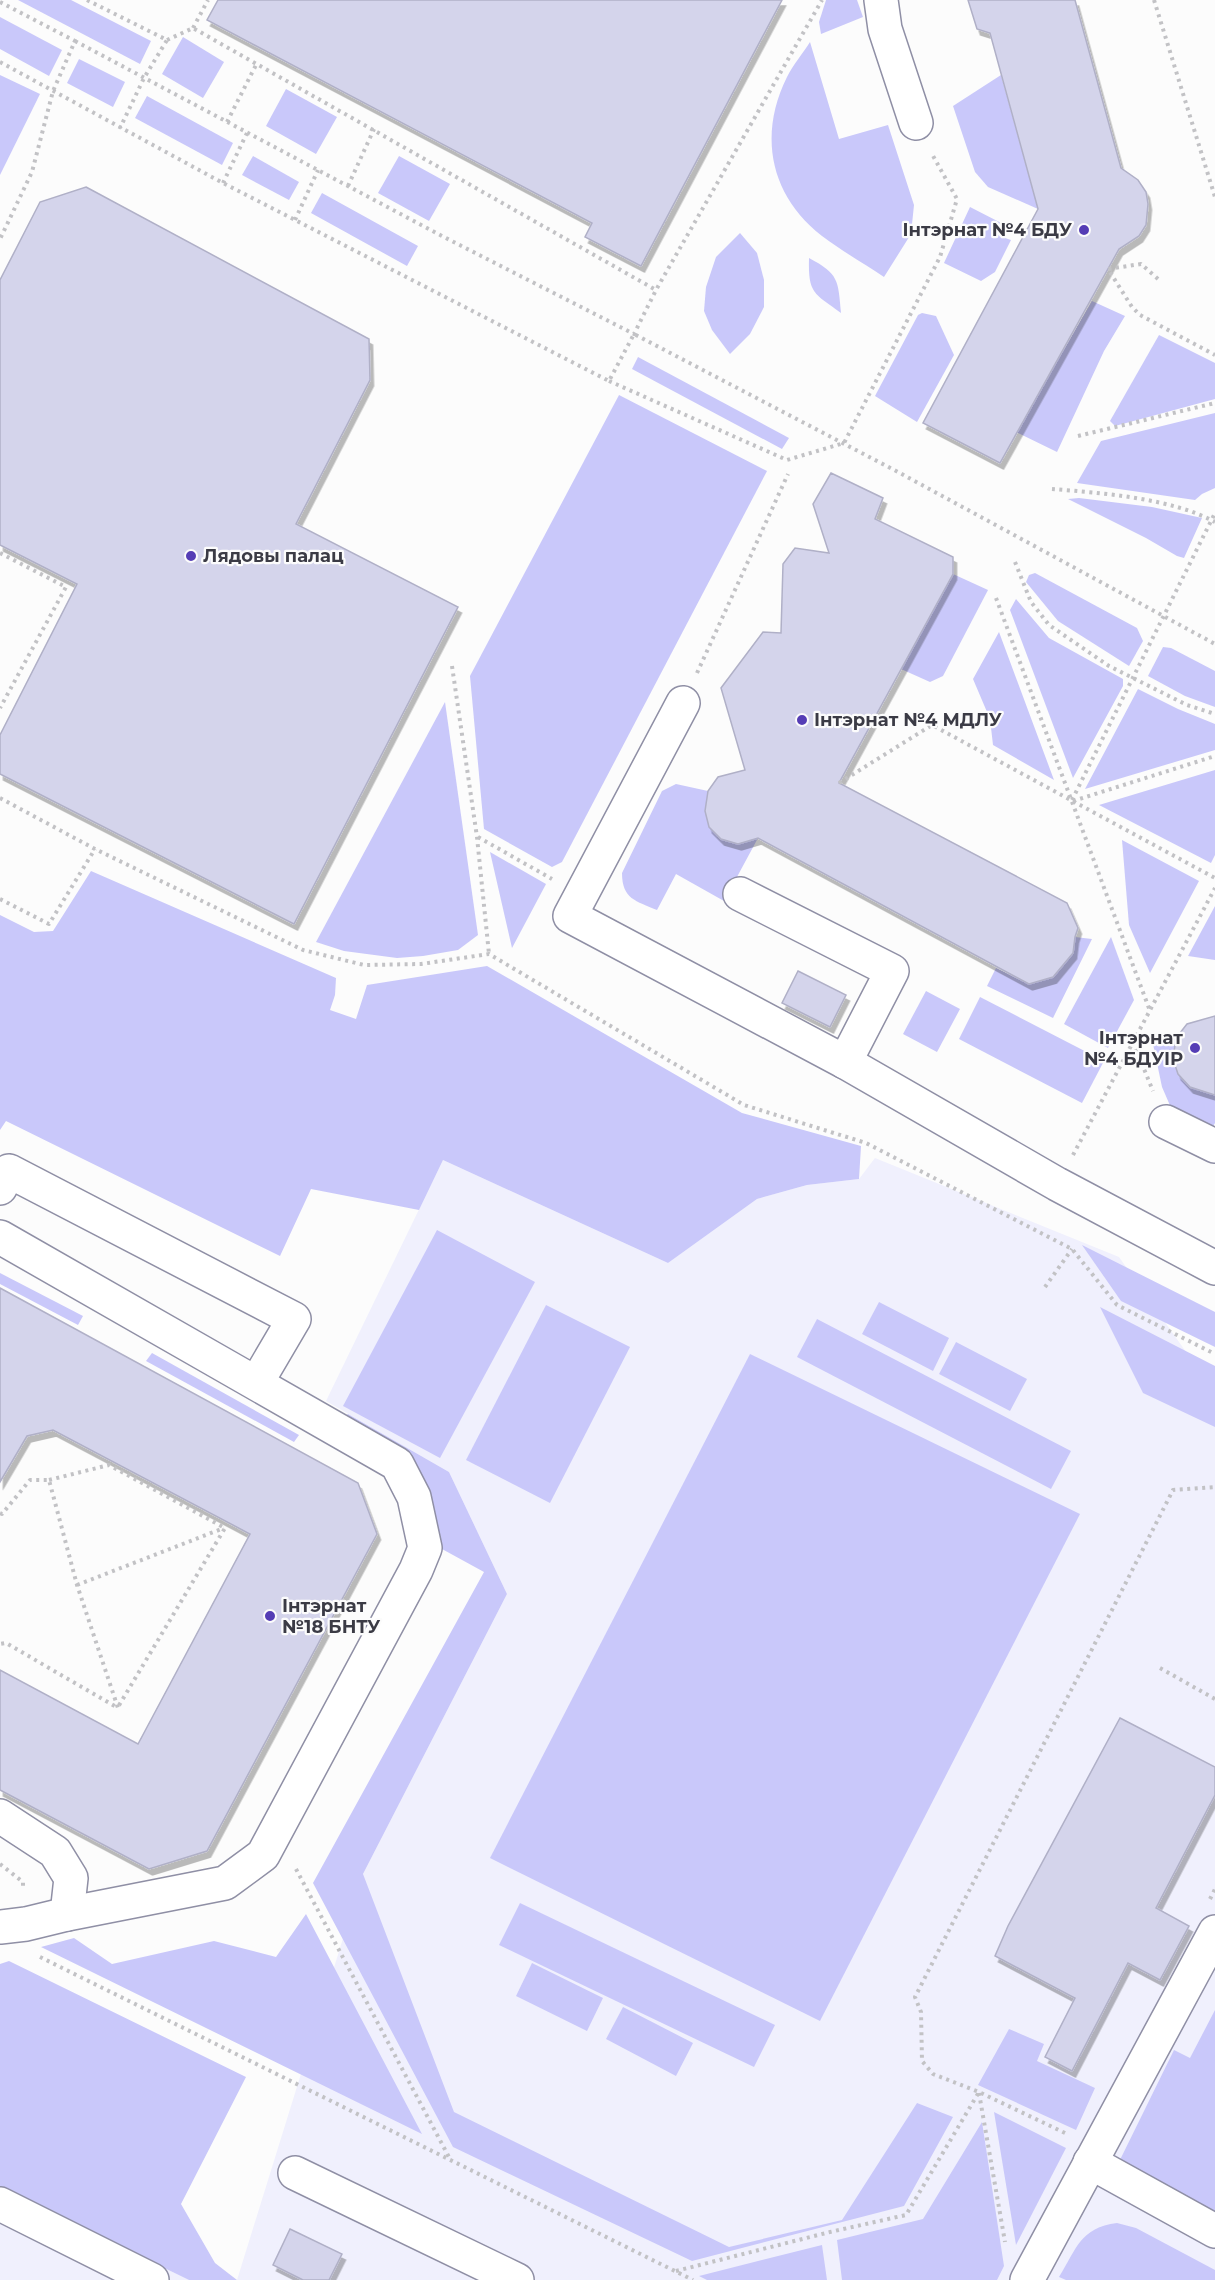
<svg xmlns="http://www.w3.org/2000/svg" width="1215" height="2280" viewBox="0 0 1215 2280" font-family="Montserrat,sans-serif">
  <defs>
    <filter id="shadow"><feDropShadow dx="3.5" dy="6" stdDeviation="0" flood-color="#0004"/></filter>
  </defs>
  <rect width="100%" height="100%" fill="#fcfcfc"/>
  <!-- built -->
  <g fill="#f0f0fd">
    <path d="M875,1158L1119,1257L1191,1359L1215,1370V2280H237L363,1874L507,1594L449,1472L326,1401L443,1160L668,1263L757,1199L807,1185L859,1179Z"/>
    <path d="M0,2188L189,2280H0Z"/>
  </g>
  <!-- green -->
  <g fill="#c9c8fa">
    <path d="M18,0H71L151,41L140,64Z"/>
    <path d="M826,0H857L863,17L821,34L819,22Z"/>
    <path d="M0,17L62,50L49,76L0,49Z"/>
    <path d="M183,37L224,62L203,98L162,74Z"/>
    <path d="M810,42L839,139L888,125L914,205L911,234L884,277C863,263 842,251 822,236C770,196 758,135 787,77C793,65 803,53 810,42Z"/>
    <path d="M79,59L125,82L113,107L67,83Z"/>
    <path d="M0,75L40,94L0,175Z"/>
    <path d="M1001,75L1038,209L988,187L975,172L953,106Z"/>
    <path d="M286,89L337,117L316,154L266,126Z"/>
    <path d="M147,96L233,143L222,165L135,118Z"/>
    <path d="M253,156L299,182L289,200L242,175Z"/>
    <path d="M399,156L450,184L429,221L378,193Z"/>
    <path d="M322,193L418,246L407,266L311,213Z"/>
    <path d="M970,207L1009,227L1005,238L1011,240L995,272L981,281L944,263Z"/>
    <path d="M740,233L757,253L764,280V307L750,334L730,354L712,330L704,311L706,287L716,257Z"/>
    <path d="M809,258C839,274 838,280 841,313C814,293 808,294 809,258Z"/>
    <path d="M1092,301L1125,316L1104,351L1057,452L1016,432Z"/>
    <path d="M922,313L936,316L954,355L917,422L875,396L918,315Z"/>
    <path d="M1159,335L1215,363V399L1115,426L1110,421Z"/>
    <path d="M638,357L789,438L782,449L632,369Z"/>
    <path d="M619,395L767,471L562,862L552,867L484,829L470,676Z"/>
    <path d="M1215,413V488L1202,494L1195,500L1077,483L1101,441Z"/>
    <path d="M1079,498L1152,507L1202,518L1184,558L1177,556L1146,538L1068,499Z"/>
    <path d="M1035,573L1137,628L1143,641L1129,666L1058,621L1026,582L1029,575Z"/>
    <path d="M953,574L988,590L943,676L930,682L901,669Z"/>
    <path d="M1016,599L1049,638L1123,679V686L1073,778L1010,610Z"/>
    <path d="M999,632L1054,780L993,745L990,719L973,679Z"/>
    <path d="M1163,647L1171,648L1215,671V707L1185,696L1148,676Z"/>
    <path d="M1138,689L1178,709L1215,724V750L1085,789Z"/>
    <path d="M445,702L478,935L458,950L423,956L397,958L344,951L316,942Z"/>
    <path d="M1215,770V855L1211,863L1099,805Z"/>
    <path d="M676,784L708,791L705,811L709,827L721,839L738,844L758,838L724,901L676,874L657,910C636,901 622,899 622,873L662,791Z"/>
    <path d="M1122,840L1199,881L1150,973L1129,925Z"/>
    <path d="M490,852L546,884L512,948Z"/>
    <path d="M91,871L336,978L335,995L330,1010L356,1019L367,985L487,966L742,1113L861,1146L859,1179L807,1185L757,1199L668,1263L443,1160L419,1210L311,1189L280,1256L6,1121L0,1130V915L34,932L53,931Z"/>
    <path d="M1215,906V960L1188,956Z"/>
    <path d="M1075,937L1092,939L1053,1018L987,986L996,968L1029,984L1053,977L1073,953Z"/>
    <path d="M1111,937L1134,1000L1108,1048L1064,1024Z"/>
    <path d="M926,991L960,1009L937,1052L903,1034Z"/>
    <path d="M980,997L1104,1061L1082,1103L959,1039Z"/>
    <path d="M1176,1038C1175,1045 1173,1054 1174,1061C1178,1081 1195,1095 1215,1090V1123L1207,1137L1175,1117L1162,1087L1153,1044Z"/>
    <path d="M437,1230L535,1282L440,1458L343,1406Z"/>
    <path d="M1082,1245L1215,1312V1347L1121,1301Z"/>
    <path d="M0,1273L83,1316L78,1325L0,1284Z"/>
    <path d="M879,1302L949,1338L933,1371L862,1334Z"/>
    <path d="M546,1305L630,1347L550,1503L466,1460Z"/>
    <path d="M1100,1307L1215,1366V1427L1143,1393Z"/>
    <path d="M817,1319L1071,1451L1051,1489L797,1357Z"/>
    <path d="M956,1342L1027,1379L1010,1411L939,1374Z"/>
    <path d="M152,1353L299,1435L294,1442L146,1361Z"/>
    <path d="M750,1354L1080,1514L820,2021L490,1858Z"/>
    <path d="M348,1414L449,1472L507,1594L363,1874L454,2112L729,2247L842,2220L917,2103L953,2117L904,2206L692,2261L453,2147L313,1883L484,1572L442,1549L430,1492L414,1463L343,1418Z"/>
    <path d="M520,1903L775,2025L754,2067L499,1945Z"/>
    <path d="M306,1914L422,2134L41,1947L74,1938L112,1964L214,1941L276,1957Z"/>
    <path d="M9,1961L246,2077L181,2204L215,2263L237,2280H189L0,2188V1964Z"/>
    <path d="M532,1963L603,1998L587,2031L516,1996Z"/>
    <path d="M623,2007L693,2043L676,2076L606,2039Z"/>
    <path d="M1215,2010V2217L1117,2166L1174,2050L1190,2058Z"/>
    <path d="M1009,2029L1044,2044L1037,2061L1095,2088L1076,2130L978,2085Z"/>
    <path d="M994,2112L1066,2148L1016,2245Z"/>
    <path d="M982,2122L1004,2266L997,2280H842L837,2240L923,2219Z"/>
    <path d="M1117,2223L1136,2228L1215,2270V2280H1066L1059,2277C1077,2248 1080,2228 1117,2223Z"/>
    <path d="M822,2245L827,2280H707L699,2276Z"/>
  </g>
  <!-- building -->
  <g fill="#d4d4eb" stroke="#b0b0c7" stroke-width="1.5" filter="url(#shadow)">
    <path d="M218,0H782L641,266L585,237L592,223L207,20Z"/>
    <path d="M968,0H1075L1121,168L1138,180L1146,192L1148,204L1146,225L1139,236L1119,249L1000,463L923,423L1038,209L990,33L977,29Z"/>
    <path d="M86,187L369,339L370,380L296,524L458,607L294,924L0,774V735L77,584L0,545V280L40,202Z"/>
    <path d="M831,473L883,498L875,519L953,557V574L839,783L1067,903L1078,928L1075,937L1073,953L1053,977L1029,984L758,838L738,844L721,839L709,827L705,811L708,791L718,777L745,770L721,688L763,632L781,633L783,564L795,548L829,553L813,504Z"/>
    <path d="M798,971L846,995L830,1027L782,1003Z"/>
    <path d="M1215,1016V1095L1190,1087L1178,1074L1173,1059L1176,1038L1187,1024Z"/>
    <path d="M0,1288L358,1483L377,1534L207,1851L149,1869L0,1790V1670L138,1744L250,1534L53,1430L27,1436L0,1482Z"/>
    <path d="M1120,1718L1215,1767V1795L1156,1908L1189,1926L1160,1980L1128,1963L1072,2071L1045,2057L1075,1998L995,1956L1008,1926Z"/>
    <path d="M290,2229L342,2254L329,2280H303L273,2265Z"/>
  </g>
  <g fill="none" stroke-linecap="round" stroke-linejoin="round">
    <!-- minor casing -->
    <g stroke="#8f8fa5" stroke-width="36">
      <g id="minor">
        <path d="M881,0L885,29L916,123"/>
        <path d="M683,703L570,916L845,1062L1057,1184L1215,1268"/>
        <path d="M740,894L892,971L845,1062"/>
        <path d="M1166,1122L1215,1146"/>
        <path d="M0,1188L9,1171L294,1319L257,1382"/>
        <path d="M0,1237L397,1464L414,1497L425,1548L416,1570L263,1855L225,1883L67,1914"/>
        <path d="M0,1816L55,1852L71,1878L67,1914L26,1924L0,1927"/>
        <path d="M1090,2162L1215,2231"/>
        <path d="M295,2173L517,2280"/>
        <path d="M0,2204L152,2280"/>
        <path d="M1027,2280L1215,1932"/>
      </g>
    </g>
    <!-- path -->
    <g stroke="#c2c2c5" stroke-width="4" stroke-dasharray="3 4.5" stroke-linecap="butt">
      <path d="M87,0L167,40L144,78L120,128"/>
      <path d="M1154,0L1215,197"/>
      <path d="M0,2L75,41L53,91L32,172L0,239"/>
      <path d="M193,28L208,0"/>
      <path d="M167,40L193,28L656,290"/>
      <path d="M75,41L442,236L634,334L656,290L822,0"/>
      <path d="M0,62L223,183L609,381L634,334L898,472L1215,644"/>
      <path d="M227,122L257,63"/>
      <path d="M223,183L247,133"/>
      <path d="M348,186L374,129"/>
      <path d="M295,220L318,170"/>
      <path d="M1158,279L1141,264L1108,269L1132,307L1140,315L1215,355"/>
      <path d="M609,381L787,460L844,443L940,257L957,199L932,154"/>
      <path d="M1078,436L1215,403"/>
      <path d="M1052,489C1102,493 1171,498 1215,522"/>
      <path d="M0,553L66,587L0,708"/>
      <path d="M1015,562L1031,602L1049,625L1109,666L1187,705L1215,714"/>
      <path d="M996,598L1150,1011"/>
      <path d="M452,666L477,837L489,954"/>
      <path d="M697,673L788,474"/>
      <path d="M839,783L932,725L1215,878"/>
      <path d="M0,798L95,849L303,950L364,965L421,964L489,954L744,1105L866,1143L1072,1249L1117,1305L1215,1354"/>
      <path d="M1072,800L1215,513"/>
      <path d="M1073,801L1215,756"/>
      <path d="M478,837L552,879"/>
      <path d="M0,899L49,924L95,849"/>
      <path d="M1133,1042L1153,1091"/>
      <path d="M1073,1155L1215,888"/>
      <path d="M1045,1287L1072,1249"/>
      <path d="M49,1480L109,1465L225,1528L118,1707"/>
      <path d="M0,1513L2,1514L30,1480H49L77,1585L118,1708L6,1643L0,1644"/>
      <path d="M77,1585L224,1528"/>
      <path d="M1160,1668L1215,1699"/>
      <path d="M0,1864L23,1882V1889"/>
      <path d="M296,1869L450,2159"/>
      <path d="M1210,1899L1215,1889"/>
      <path d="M40,1957L693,2280"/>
      <path d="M979,2093L1005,2242"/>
      <path d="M1065,2133L979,2092L933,2074L922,2061L921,2012L915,1997L1173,1490L1215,1487"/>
      <path d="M676,2271L830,2232L906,2215L979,2092"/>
    </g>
    <!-- minor -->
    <use href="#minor" stroke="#fff" stroke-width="33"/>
  </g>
  <!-- markers -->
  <g fill="#553db5" stroke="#fcfcfc" stroke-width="2">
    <circle cx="1084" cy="230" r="6"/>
    <circle cx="191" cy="556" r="6"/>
    <circle cx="802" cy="720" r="6"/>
    <circle cx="1195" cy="1048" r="6"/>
    <circle cx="270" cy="1616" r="6"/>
  </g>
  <g text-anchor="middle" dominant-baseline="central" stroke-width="4.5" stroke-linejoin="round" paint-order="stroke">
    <!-- poi labels -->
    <g font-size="18" font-weight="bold" fill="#3b3b45" stroke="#fcfcfc" text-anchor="start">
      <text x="1072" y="230" text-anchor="end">Інтэрнат №4 БДУ</text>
      <text x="203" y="556">Лядовы палац</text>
      <text x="814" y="720">Інтэрнат №4 МДЛУ</text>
      <text x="1183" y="1038" text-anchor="end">Інтэрнат<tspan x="1183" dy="21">№4 БДУІР</tspan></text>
      <text x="282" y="1606">Інтэрнат<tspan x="282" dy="21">№18 БНТУ</tspan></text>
    </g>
  </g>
</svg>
